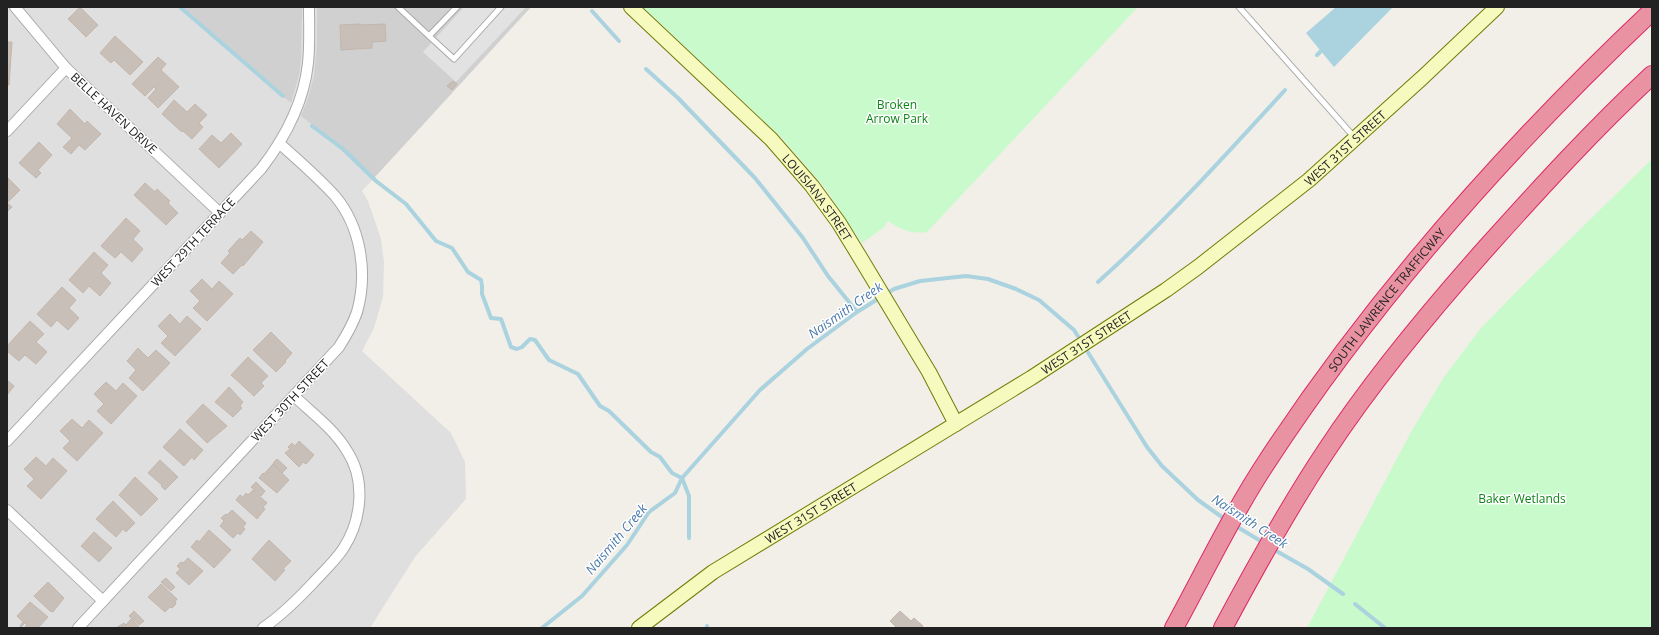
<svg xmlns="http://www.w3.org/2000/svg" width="1659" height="635" viewBox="0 0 1659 635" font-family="'Open Sans',sans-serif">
  <rect width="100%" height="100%" fill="#f2efe9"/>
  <!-- residential -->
  <path fill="#e0dfdf" d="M7,7H531L362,191L368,201L381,239L384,262L383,297L374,328L362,351L451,433L465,462L466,499L415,557L370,628H7Z"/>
  <!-- religious -->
  <g fill="#d0d0d0">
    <path d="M180,7H302L301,58L299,75L291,103Z"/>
    <path d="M317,7H531L374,178L343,149L301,116L308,98L314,76L317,44Z"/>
  </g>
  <!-- park -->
  <g fill="#c8facc">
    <path d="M643,7H1138L927,232C909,234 903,230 888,221L883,228L862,243L825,188L782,138Z"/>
    <path d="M1652,159V628H1307L1411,432L1444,377L1481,328L1523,285Z"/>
  </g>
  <!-- parking -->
  <path fill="#e2e2e2" d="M464,7H526L456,82L423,52Z"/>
  <!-- water -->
  <path fill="#aad3df" d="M1336,7H1393L1334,67L1306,33Z"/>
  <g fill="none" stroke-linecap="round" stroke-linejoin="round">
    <!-- stream -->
    <g stroke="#aad3df" stroke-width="4">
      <path d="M180,7L283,96"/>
      <path d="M592,11L619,41"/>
      <path d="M1317,55L1325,47"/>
      <path d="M646,69L678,98L755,178L803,238L828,276L857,312"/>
      <path d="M312,126L343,149L376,181L406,204L436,241L452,248L468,272L481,280L482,286V294L491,318L501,319L511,347L517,349L522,347L530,339L535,340L549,360L578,374L600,406L609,411L651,452L660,457L672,473L682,478L689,496V538"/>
      <path d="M1098,282C1165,222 1224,157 1285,90"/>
      <path d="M1234,525L1264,543"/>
      <path d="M1271,548L1308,569L1343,594"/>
      <path d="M1355,604L1385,628"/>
      <path d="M542,628L582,596L627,545L649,512L675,493L682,478L760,390L807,349L857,312L894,289L920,281L966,276L988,279L1016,289L1039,300L1074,330L1147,447L1162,466L1198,500L1226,520"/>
      <path d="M707,628V626"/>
    </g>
  </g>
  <!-- building -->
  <g fill="#c7bfb8" stroke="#c4b6ab">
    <path d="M80,7L98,25L86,37L68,19Z"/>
    <path d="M360,24V25L385,24L386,41L372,42V48L341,50L340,25Z"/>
    <path d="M115,36L143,62L130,75L114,60L111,63L100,53Z"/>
    <path d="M7,42H12L9,85H7Z"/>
    <path d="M158,57L166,64L161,70L179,87L158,108L148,98L156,89L154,87L145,96L132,84Z"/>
    <path d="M453,81L457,84L452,90L447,86Z"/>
    <path d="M174,100L187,112L195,104L207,115L199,123L203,127L192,139L183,131L182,132L162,114Z"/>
    <path d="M70,109L85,124L87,121L101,134L85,150L79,145L71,154L63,147L72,138L57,124Z"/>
    <path d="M231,133L242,144L219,168L199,149L212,135L221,143Z"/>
    <path d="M39,142L52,155L38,170L41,173L36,178L19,163Z"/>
    <path d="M8,178L20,190L7,203L12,207L7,212Z"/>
    <path d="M145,183L155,192L157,189L170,201L168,203L178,213L166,225L134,195Z"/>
    <path d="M126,218L140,231L133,239L143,249L132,262L121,252L115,258L101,246Z"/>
    <path d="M251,231L263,242L243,266L242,265L233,274L221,263L230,253L228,251L240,238L242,240Z"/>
    <path d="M94,252L108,265L101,273L111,283L100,296L89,286L83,293L69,280Z"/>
    <path d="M202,279L212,289L219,281L233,294L207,321L193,308L200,301L190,291Z"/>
    <path d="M62,287L76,300L69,308L79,318L68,330L57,320L51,327L37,314Z"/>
    <path d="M170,314L180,324L187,316L201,329L175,356L161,343L168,336L158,326Z"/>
    <path d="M30,321L44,334L36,342L47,352L36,364L25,355L19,361L7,351V346Z"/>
    <path d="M271,332L292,353L285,361L286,362L276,372L253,350Z"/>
    <path d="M138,348L148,358L156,350L170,363L143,391L129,378L136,370L127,361Z"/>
    <path d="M248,357L268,376L261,383L264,386L254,396L231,375Z"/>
    <path d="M7,380L14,386L7,395Z"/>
    <path d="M106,382L116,391L123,383L137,396L111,424L97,411L104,404L94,394Z"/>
    <path d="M229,387L243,402L240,406L242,408L233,417L215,402Z"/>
    <path d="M203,404L227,426L207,443L186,422Z"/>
    <path d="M72,419L82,428L89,420L103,433L77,461L63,448L70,441L60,431Z"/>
    <path d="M180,429L203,450L194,460L192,457L184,466L163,447Z"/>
    <path d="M299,441L314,455L306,464L303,462L299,467L285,453L290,449L288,447L292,443L295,446Z"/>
    <path d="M36,457L46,466L53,458L67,471L41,499L27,486L34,479L24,469Z"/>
    <path d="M277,459L287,468L282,473L273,463Z"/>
    <path d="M160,460L178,477L165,490L161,486L162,485L148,473Z"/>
    <path d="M273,464L289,480L277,493L259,478L263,473L264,474Z"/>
    <path d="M135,477L158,499L141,516L119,495Z"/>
    <path d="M256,482L265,491L261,496L251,487Z"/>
    <path d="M253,490L267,503L263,507L265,509L257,519L236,500L240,495L243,497L246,493L248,495Z"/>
    <path d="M113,501L135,523L126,532L123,529L116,537L96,519Z"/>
    <path d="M232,510L246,523L243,527L245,529L240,535L238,533L233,538L220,526L224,521L221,518L226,514L227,515Z"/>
    <path d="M209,530L231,550L214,568L191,547L197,540L199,542Z"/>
    <path d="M94,532L112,548L99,562L81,546Z"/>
    <path d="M269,540L291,561L283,569L285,570L275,581L252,559Z"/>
    <path d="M188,558L203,571L189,585L176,573L180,569L177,566L181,562L183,563Z"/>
    <path d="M166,578L175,587L171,591L161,582Z"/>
    <path d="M48,582L64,598L53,612L50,611L34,596Z"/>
    <path d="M161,584L177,599L175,602L176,604L172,608L170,607L165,612L148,597Z"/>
    <path d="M30,602L48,617L38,628H24L27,625L25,623L21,627L20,626L23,622L17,616Z"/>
    <path d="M134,611L144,621L139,625L129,616Z"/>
    <path d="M900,611L911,621L914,618L923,626L922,628H897L890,621Z"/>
    <path d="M131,619L140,628H116L124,623L126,625Z"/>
  </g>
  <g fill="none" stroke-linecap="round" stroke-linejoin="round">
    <!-- service casing -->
    <g stroke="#a9a9a9" stroke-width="7">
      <g id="service">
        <path d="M398,7L429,36L457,7"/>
        <path d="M1239,7L1355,138"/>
        <path d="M429,36L454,59L501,7"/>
      </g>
    </g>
    <!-- minor casing -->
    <g stroke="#a9a9a9" stroke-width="12">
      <g id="minor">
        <path d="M15,7L66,68L220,213"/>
        <path d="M7,131L66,68"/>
        <path d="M7,441L261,169C285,138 304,102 308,63C310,44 309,26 309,7"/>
        <path d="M7,510L103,601"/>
        <path d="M78,628L339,347C346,336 353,324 357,312C368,273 361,227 335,196C318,177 298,160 279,143"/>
        <path d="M263,628C282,615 297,600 313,583C323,572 335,561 343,549C362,520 366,480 347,451C334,429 312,413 294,396"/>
      </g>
    </g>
    <!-- secondary casing -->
    <g stroke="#707d05" stroke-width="16">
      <g id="secondary">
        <path id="s1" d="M631,7L771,139L812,186L839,223L861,259L929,372L956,424"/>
        <path id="s2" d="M639,628L713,572L1031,378L1166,290L1198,267L1309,180L1422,78L1497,7"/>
      </g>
    </g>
    <!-- motorway casing -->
    <g stroke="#dc2a67" stroke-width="20">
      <g id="motorway">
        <path id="s3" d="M1174,628C1204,573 1232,515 1266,463C1375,296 1508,147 1652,11"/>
        <path d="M1223,628C1255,568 1288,508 1326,451C1374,378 1430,311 1488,246C1541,187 1594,129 1652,75"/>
      </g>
    </g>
    <!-- service -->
    <use href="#service" stroke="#fff" stroke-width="5"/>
    <!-- minor -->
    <use href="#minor" stroke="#fff" stroke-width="10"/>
    <!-- secondary -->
    <use href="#secondary" stroke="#f7fabf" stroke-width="14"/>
    <!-- motorway -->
    <use href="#motorway" stroke="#e892a2" stroke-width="18"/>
  </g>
  <g text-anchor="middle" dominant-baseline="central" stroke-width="3" stroke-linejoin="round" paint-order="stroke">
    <!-- park labels -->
    <g font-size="12" fill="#0c8416" stroke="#fff">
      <text x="897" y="104">Broken<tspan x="897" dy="14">Arrow Park</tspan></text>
      <text x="1522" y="498">Baker Wetlands</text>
    </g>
    <!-- street labels -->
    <g font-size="12" fill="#222" stroke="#fff">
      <text transform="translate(114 113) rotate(43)">BELLE HAVEN DRIVE</text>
      <text stroke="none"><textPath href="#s2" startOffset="855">WEST 31ST STREET</textPath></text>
      <text stroke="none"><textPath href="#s1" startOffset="267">LOUISIANA STREET</textPath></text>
      <text transform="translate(193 242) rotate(-47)">WEST 29TH TERRACE</text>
      <text stroke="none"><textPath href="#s3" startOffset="392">SOUTH LAWRENCE TRAFFICWAY</textPath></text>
      <text stroke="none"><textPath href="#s2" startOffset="531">WEST 31ST STREET</textPath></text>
      <text transform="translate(290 400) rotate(-47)">WEST 30TH STREET</text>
      <text stroke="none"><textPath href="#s2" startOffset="207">WEST 31ST STREET</textPath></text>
    </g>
    <!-- water labels -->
    <g font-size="13" font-style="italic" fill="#4a7aab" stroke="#fff">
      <text transform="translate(845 310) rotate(-35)">Naismith Creek</text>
      <text transform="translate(1250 521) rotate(33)">Naismith Creek</text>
      <text transform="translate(616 539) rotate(-50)">Naismith Creek</text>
    </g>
  </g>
  <!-- border -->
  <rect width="1659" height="635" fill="none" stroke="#222222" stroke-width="16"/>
</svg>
